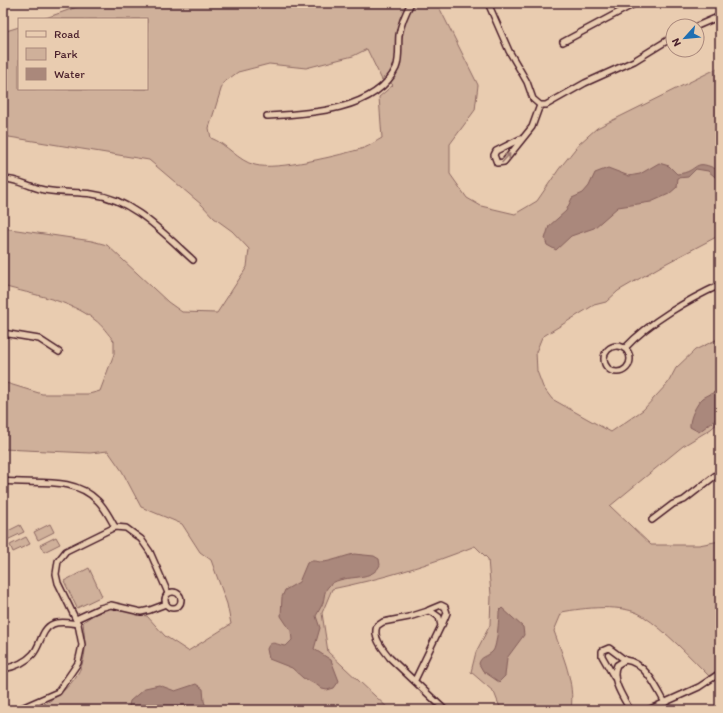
<svg xmlns="http://www.w3.org/2000/svg" width="723" height="713" viewBox="0 0 723 713" font-family="Itim,sans-serif">
  <rect width="100%" height="100%" fill="#e9ccb0"/>
  <filter id="ink" filterUnits="userSpaceOnUse"><feTurbulence type="fractalNoise" baseFrequency=".025" numOctaves="2"/><feDisplacementMap in="SourceGraphic" scale="8" xChannelSelector="R" yChannelSelector="G"/><feConvolveMatrix kernelMatrix="1 2 1 2 8 2 1 2 1" color-interpolation-filters="sRGB"/></filter>
  <g filter="url(#ink)">
    <!-- green -->
    <g fill="#cfb09a" stroke="#8c6862" fill-rule="evenodd">
      <path d="M88,3H437L478,85L475,110L450,144V174L467,198L481,206L515,214L537,201L559,169L579,144L597,128L720,67V235L663,265L618,291L606,302L594,305L542,337L536,352L537,371L543,387L552,399L611,432L643,410L668,383L676,368L695,350L720,338V421L711,429L683,446L610,506L651,545H699L720,541V668L709,676C689,656 666,631 643,616C624,603 582,608 562,612L554,631C563,657 575,682 571,710H501L494,692L471,672L476,652L490,625L491,595L488,559L475,546C429,565 381,579 332,589L322,613L328,652L390,710H33C58,698 83,680 85,650C85,641 84,631 83,622L93,615L110,608L147,616L165,636L188,651L231,624L227,604L211,560L200,552L182,524L141,507L122,471L108,451L90,453L3,449V382L42,394H89L100,391L114,354V341C108,334 102,325 95,320C70,300 33,295 3,286V228L92,241L107,245L168,302L182,312L217,313L247,267L249,249L232,231L214,218L202,205L149,160L3,136V32L19,27V89H147V19H43ZM367,49L382,80L384,77L393,85L379,97L382,138C376,141 370,146 364,148C341,155 276,171 255,165C238,161 227,144 211,138L209,128L223,83L238,72L269,64L306,68L353,56Z"/>
      <path d="M50,524L54,532L38,540L34,532Z"/>
      <path d="M20,525L24,532L7,540L4,533Z"/>
      <path d="M26,537L30,544L13,552L10,545Z"/>
      <path d="M56,537L60,544L44,552L40,545Z"/>
      <path d="M89,568L102,596L77,608L64,581Z"/>
    </g>
    <!-- water -->
    <g fill="#aa887b" stroke="#845e5b">
      <path d="M659,163L669,166L677,174C701,172 691,156 720,171V181L708,171L696,169L688,177L678,178L677,187L669,194L651,202L618,207L594,228L571,236L556,250L547,245L545,239L549,226L566,211L572,198L583,193L589,186L595,173L608,168L629,176L640,174Z"/>
      <path d="M720,389V416L699,432L690,427C689,419 696,404 703,398C708,395 715,392 720,389Z"/>
      <path d="M354,554L374,556L379,559L380,565C371,584 340,572 328,587C323,593 325,599 322,605C320,609 318,612 316,616L320,628L314,649L331,660L339,681L334,688L327,690L322,689L317,685L303,678L292,668L269,659L267,649C271,638 278,646 286,646L292,640L291,631L281,616L282,597L285,590L299,582L307,563C312,559 316,562 322,562C330,562 344,556 354,554Z"/>
      <path d="M502,608L523,627L524,635L507,658L505,676L499,682L483,671L479,664C480,656 488,657 493,651C497,646 499,619 499,611Z"/>
      <path d="M196,684L203,689L204,701L207,710H128L130,701L145,688L159,685L175,691Z"/>
    </g>
    <g fill="none" stroke-linecap="round" stroke-linejoin="round">
      <!-- street casing -->
      <g stroke="#4a1f2b" stroke-width="8">
        <g id="street">
          <path d="M488,3L509,51L527,82L533,99L540,105H546L585,83L634,61L673,37"/>
          <path d="M697,26L720,16"/>
          <path d="M563,42L636,3"/>
          <path d="M267,116C307,114 376,111 396,68C400,59 398,45 399,35C401,24 406,12 411,3"/>
          <path d="M520,139L496,151L494,155L497,163L504,162L532,127L540,105"/>
          <path d="M3,179C19,179 29,187 44,190C60,193 76,192 92,194C133,199 164,234 193,260"/>
          <path d="M3,333L39,339L59,352"/>
          <circle cx="617" cy="359" r="13"/>
          <path d="M625,348C648,323 689,299 720,285"/>
          <path d="M3,481C35,485 73,475 98,501C105,508 110,518 115,527"/>
          <path d="M652,520L673,504L684,500L720,472"/>
          <circle cx="173" cy="600" r="8"/>
          <path d="M429,610L441,605L445,607L447,613L442,625"/>
          <path d="M76,619L100,608L111,605L141,612L150,610L166,604"/>
          <path d="M3,669C14,667 25,663 33,654C41,645 41,629 53,624C60,621 70,623 78,624"/>
          <path d="M614,677L602,656V651L609,648L625,660"/>
          <path d="M415,680L441,626L439,617L432,612L428,611L409,617L383,622L377,626C372,638 384,650 390,658L445,710"/>
          <path d="M17,710L58,692L78,663L82,645L78,624L58,583L56,574L58,561L66,551L115,527L126,528L141,539L150,552L168,593"/>
          <path d="M626,710L629,708C623,697 610,679 617,665L625,660C645,662 657,688 665,703"/>
          <path d="M648,710L699,687L720,673"/>
        </g>
      </g>
      <!-- street -->
      <use href="#street" stroke="#e9ccb0" stroke-width="5"/>
    </g>
    <!-- one-way arrows -->
    <defs><path id="oneway-shaft" d="M-6 0H5M1.5-3L5.5 0L1.5 3" fill="none" stroke-width="1.6" stroke-linecap="round" stroke-linejoin="round"/></defs>
    <use stroke="#9a766e" href="#oneway-shaft" transform="translate(506 158) rotate(-48)"/>
  </g>
  <!-- margin -->
  <rect width="723" height="713" fill="none" stroke="#e9ccb0" stroke-width="16"/>
  <rect x="8" y="8" width="707" height="697" fill="none" stroke="#4a1f2b" stroke-width="1.5" filter="url(#ink)"/>
  <!-- legend -->
  <rect x="18" y="18" width="130" height="72" fill="#e9ccb0" stroke="#a9877b"/>
  <rect x="26" y="31" width="20" height="6" fill="#e9ccb0" stroke="#a9877b"/>
  <text x="54" y="38" font-size="12" fill="#4a1f2b">Road</text>
  <rect x="26" y="48" width="20" height="12" fill="#cfb09a" stroke="#a9877b"/>
  <text x="54" y="58" font-size="12" fill="#4a1f2b">Park</text>
  <rect x="26" y="68" width="20" height="12" fill="#aa887b" stroke="#a9877b"/>
  <text x="54" y="78" font-size="12" fill="#4a1f2b">Water</text>
  <!-- north arrow -->
  <g transform="translate(685 38) rotate(243)"><circle r="19" fill="#e9ccb0" stroke="#a9877b"/>
  <path d="M0-3L7 15L0 10L-7 15Z" fill="#1f6fb2"/>
  <text y="-6" font-size="11" font-weight="bold" text-anchor="middle" fill="#4a1f2b">N</text>
  </g>
</svg>
